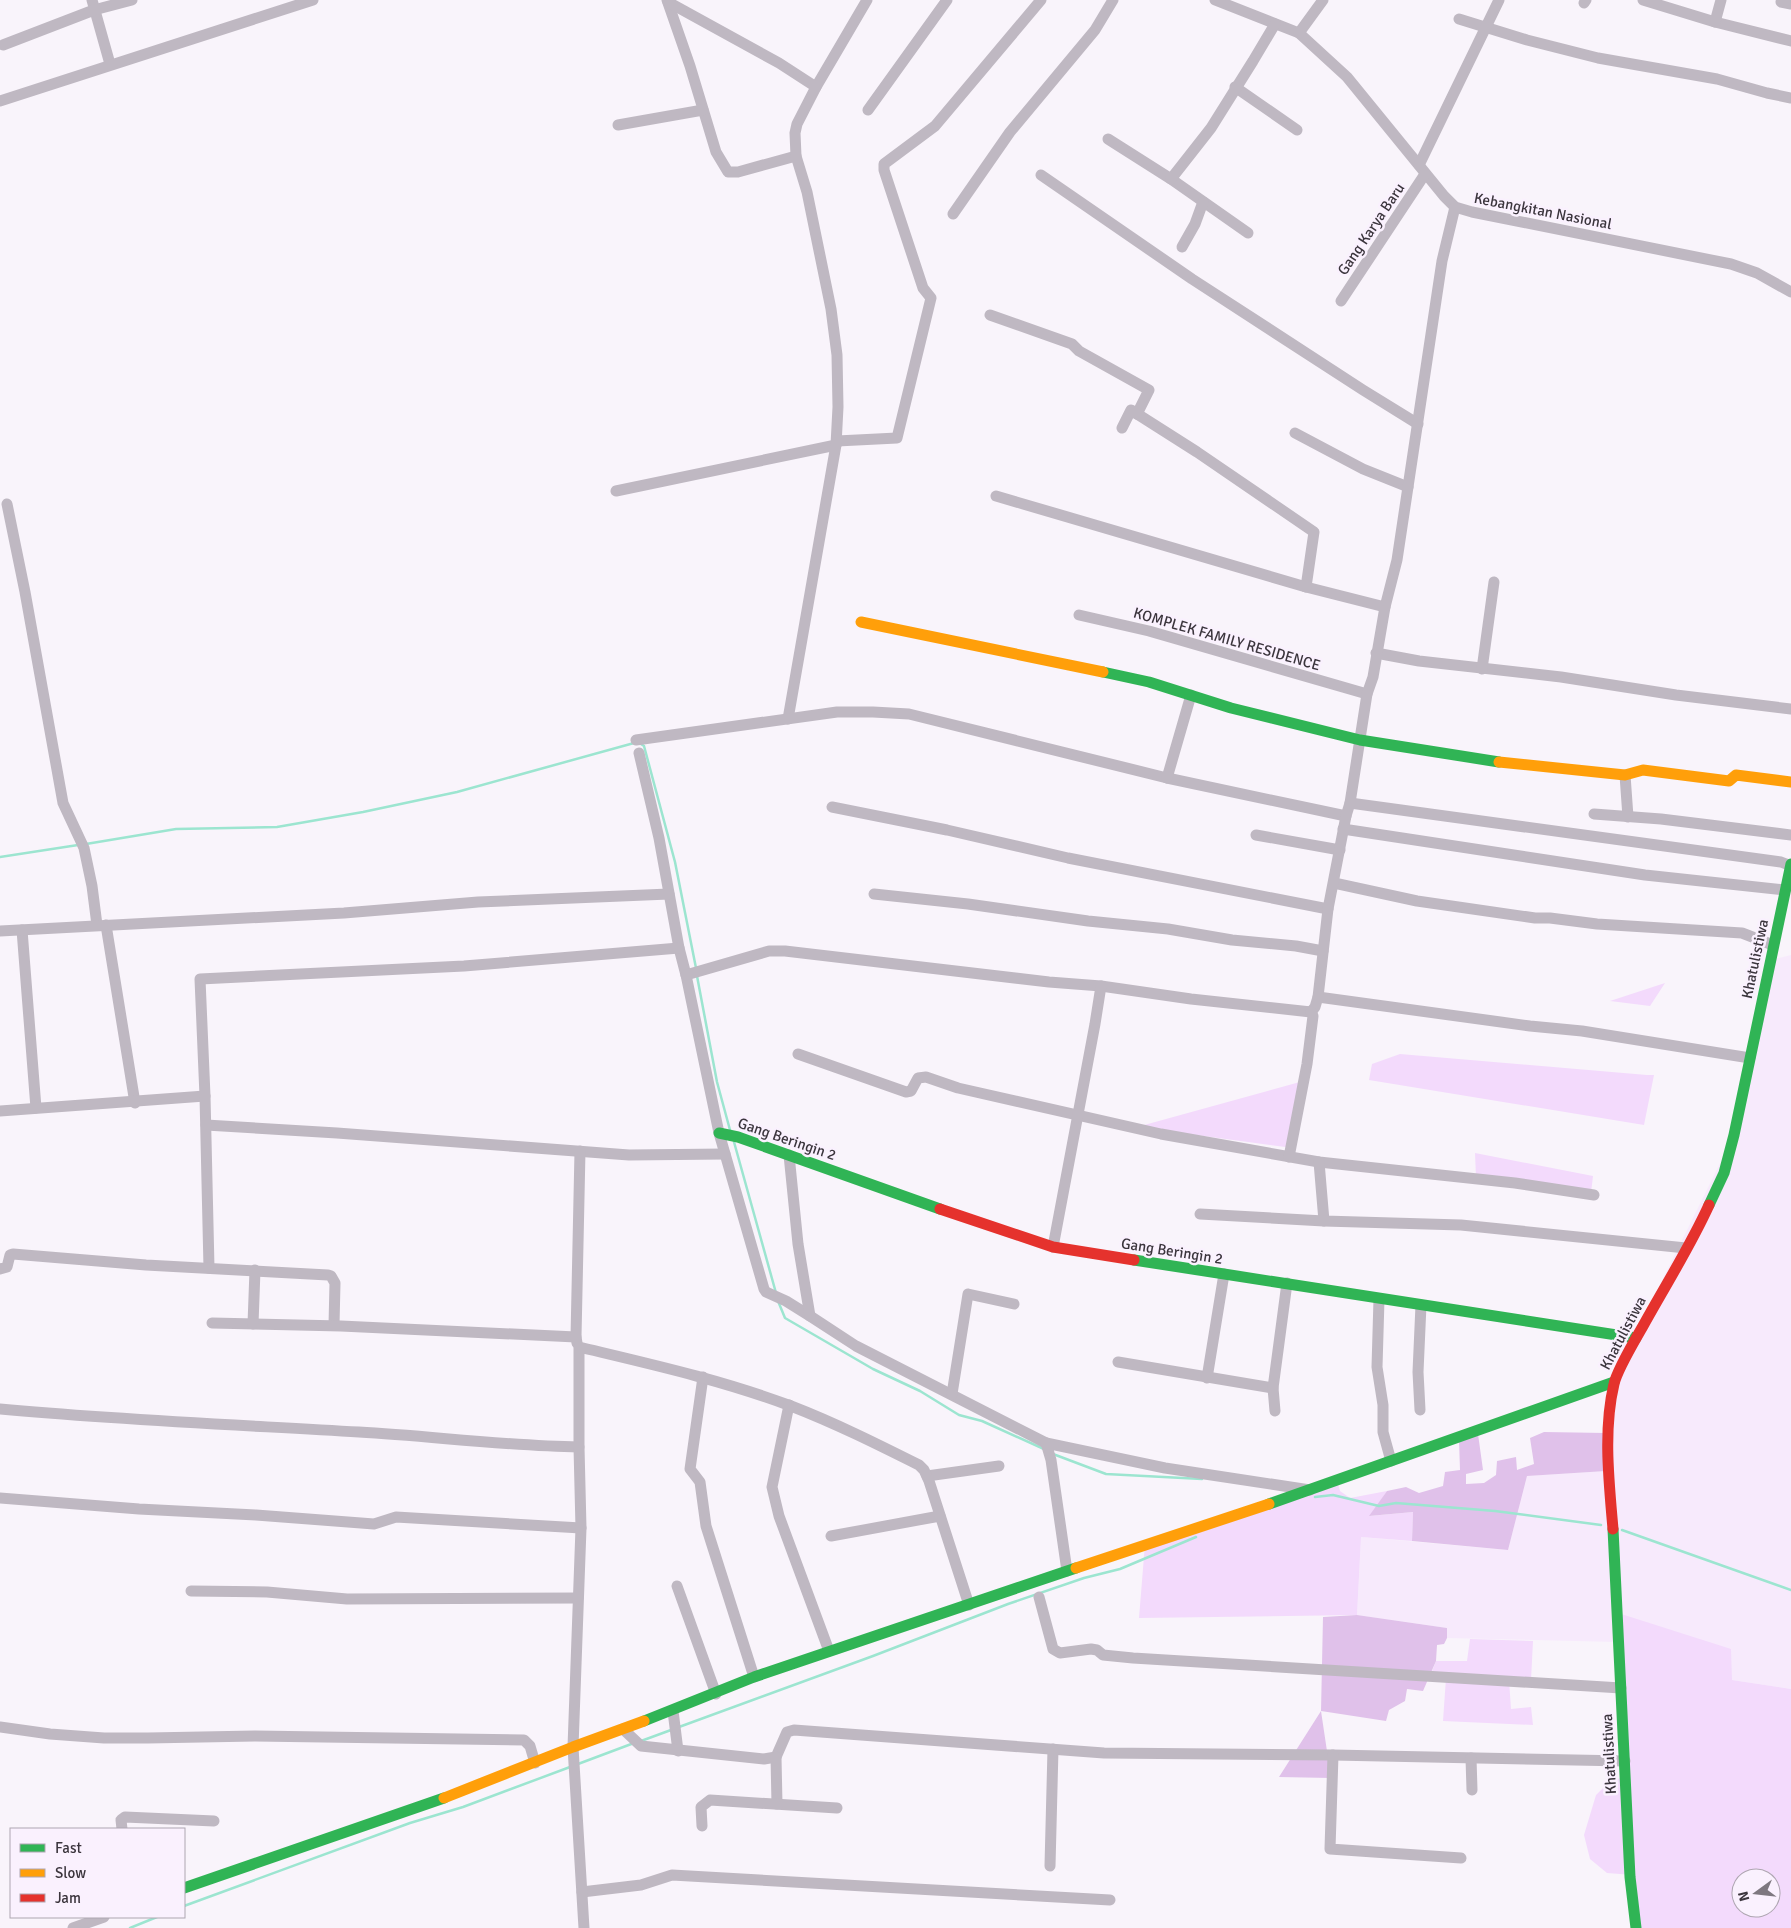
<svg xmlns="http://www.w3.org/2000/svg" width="1791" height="1928" viewBox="0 0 1791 1928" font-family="Signika,sans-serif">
  <rect width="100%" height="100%" fill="#f9f4fb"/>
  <!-- built -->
  <path fill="#f7eafc" d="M1791,955V1689L1732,1680L1617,1642L1447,1638V1628L1357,1615L1361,1537L1508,1550L1527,1476L1606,1471L1608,1397L1621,1345L1646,1313L1732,1139L1771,960Z"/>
  <!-- green -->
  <g fill="#f3dafc" fill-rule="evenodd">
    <path d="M1665,983L1650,1006L1610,1001Z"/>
    <path d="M1400,1054L1647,1075H1654L1644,1125L1369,1080L1372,1064Z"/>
    <path d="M1307,1080L1293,1148L1137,1127Z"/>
    <path d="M1475,1153L1593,1176L1591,1193L1476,1177Z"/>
    <path d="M1337,1481L1340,1491L1350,1498L1387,1491L1370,1516L1413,1512L1412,1541L1361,1537L1357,1615L1139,1618L1145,1544Z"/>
    <path d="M1615,1612L1731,1649L1732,1680L1791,1689V1928H1636L1633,1875L1607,1873L1590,1859L1584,1835L1596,1795L1608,1783L1625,1776ZM1741,1878H1771V1908H1741Z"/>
    <path d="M1470,1639L1533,1641L1531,1680H1509L1511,1709L1531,1707L1533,1725L1443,1721L1446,1678L1431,1674L1436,1661H1467Z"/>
  </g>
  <!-- forest -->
  <g fill="#e0c1ea">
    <path d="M1544,1432L1606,1433V1471L1527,1476L1508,1550L1412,1541L1413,1512L1369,1516L1387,1491L1406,1487L1419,1493L1443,1486L1445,1472L1460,1470L1459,1440L1478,1434L1483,1470L1466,1474V1484L1484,1483L1496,1475L1497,1461L1516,1457L1517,1470L1534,1464L1530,1438Z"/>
    <path d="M1357,1615L1447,1628V1638L1444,1644L1437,1645L1436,1661L1423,1691L1407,1689L1405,1701L1389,1710L1386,1721L1321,1711L1331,1778L1279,1777L1321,1711L1323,1617Z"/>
  </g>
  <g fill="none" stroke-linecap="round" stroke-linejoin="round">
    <!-- stream -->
    <g stroke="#9ce5d0" stroke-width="2.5">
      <path d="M641,744L644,746L675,862L696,968"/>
      <path d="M86,844L176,829L277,827L363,812L457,792L634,743"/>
      <path d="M0,857L78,845"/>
      <path d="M697,976L717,1082L730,1130"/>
      <path d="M734,1142L776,1293"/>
      <path d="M778,1301L785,1318L873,1369L920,1391L959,1415L982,1421L1044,1449"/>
      <path d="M1053,1454L1106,1474L1202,1479"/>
      <path d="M1315,1497L1333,1495L1379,1506L1396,1503L1495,1511L1601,1525"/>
      <path d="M1622,1530L1791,1590"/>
      <path d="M679,1727L873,1656L1008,1604L1084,1578L1120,1569L1196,1537"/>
      <path d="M641,1741L671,1730"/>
      <path d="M578,1764L634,1743"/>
      <path d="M184,1906L410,1823L463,1807L570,1767"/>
      <path d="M130,1928L157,1917"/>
    </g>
    <!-- street -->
    <g stroke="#bfb8c2" stroke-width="11">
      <path d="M92,0L110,64"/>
      <path d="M667,0L690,66L716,152L728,172H738L796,156"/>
      <path d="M1215,0L1299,33L1347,77L1444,196L1455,207L1472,212L1731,264L1757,273L1791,292"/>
      <path d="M1643,0L1715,22L1791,41"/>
      <path d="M668,2L779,63L816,87"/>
      <path d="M1781,2L1791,4"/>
      <path d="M1584,3L1586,0"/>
      <path d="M1459,19L1527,40L1598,58L1717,79L1767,93L1791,98"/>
      <path d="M1715,22L1721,0"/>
      <path d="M1299,33L1323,0"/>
      <path d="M3,45L94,10L132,0"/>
      <path d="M1235,87L1297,130"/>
      <path d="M0,101L313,0"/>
      <path d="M868,110L947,0"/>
      <path d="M618,125L703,110"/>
      <path d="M1108,139L1171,179L1248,233"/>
      <path d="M1419,165L1499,0"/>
      <path d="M1041,175L1192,279L1363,390L1418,424"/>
      <path d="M1171,179L1211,128L1253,61L1275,24"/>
      <path d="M953,214L1010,132L1095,30L1113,0"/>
      <path d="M1182,247L1195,224L1203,202"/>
      <path d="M1341,301L1425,174"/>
      <path d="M990,315L1072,344L1079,351L1149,390L1137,414"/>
      <path d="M1122,428L1131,410L1197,452L1314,532L1306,587L1385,607"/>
      <path d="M1295,433L1363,469L1408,487"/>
      <path d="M837,441L897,438L931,298L923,288L884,170V164L935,126L1041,0"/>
      <path d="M616,491L836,445"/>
      <path d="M996,496L1306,587"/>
      <path d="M7,504L25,592L63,803L84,848L92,886L97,925"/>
      <path d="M1079,615L1149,631L1367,694"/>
      <path d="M1376,653L1419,661L1561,677L1676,695L1791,709"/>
      <path d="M1482,669L1494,582"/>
      <path d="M788,719L836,445L838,407L837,355L831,309L807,192L796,156L795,133L797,124L816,87L867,0"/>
      <path d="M636,740L837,712H873L909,714L1167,778L1346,816"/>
      <path d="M639,753L659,838L679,948L686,975L719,1133L764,1289L766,1292L786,1301L810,1316L856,1346L1046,1443"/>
      <path d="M1625,775L1628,817"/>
      <path d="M1167,778L1191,695"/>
      <path d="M1350,803L1781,862L1791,866"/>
      <path d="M832,807L947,830L1068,858L1328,909"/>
      <path d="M1594,814L1661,819L1791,835"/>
      <path d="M1343,829L1645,875L1785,890"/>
      <path d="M1256,835L1340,850"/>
      <path d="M1334,883L1417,901L1535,918H1550L1597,924L1742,933L1773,945"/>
      <path d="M874,894L968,904L1088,921L1168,929L1232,940L1296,946L1323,951"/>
      <path d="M106,925L135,1103"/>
      <path d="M22,930L36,1108"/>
      <path d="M0,931L344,913L478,902L669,894"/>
      <path d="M686,975L769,951H785L1049,982L1101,986L1191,999L1311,1012"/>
      <path d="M1318,997L1530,1026L1582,1031L1750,1058"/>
      <path d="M1311,1012L1315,1007L1318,997L1328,909L1346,816L1350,803L1367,694L1373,677L1385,607L1397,560L1442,261L1455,207"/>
      <path d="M798,1054L906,1092L911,1091L918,1078L926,1077L958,1088L1161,1134L1319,1162L1515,1183L1594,1195"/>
      <path d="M0,1111L205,1096"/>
      <path d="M206,1125L337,1133L629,1155L725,1154"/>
      <path d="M789,1155L798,1244L810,1316"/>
      <path d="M1289,1157L1307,1064L1313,1016L1311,1012"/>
      <path d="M1319,1162L1324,1221"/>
      <path d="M1200,1214L1324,1221L1461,1225L1686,1248"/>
      <path d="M1053,1247L1095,1024L1101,986"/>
      <path d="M209,1268L205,1096L200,979L464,966L679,948"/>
      <path d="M0,1269L7,1267L10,1255L13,1254L146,1265L328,1275L331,1276L335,1283L334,1325"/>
      <path d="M1379,1299L1377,1367L1383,1405V1432L1391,1461"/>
      <path d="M212,1323L341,1326L576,1337"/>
      <path d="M253,1324L255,1270"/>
      <path d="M577,1343L576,1337L580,1151"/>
      <path d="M1118,1362L1273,1388"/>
      <path d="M703,1377L690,1469L700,1482L706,1526L754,1677"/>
      <path d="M1207,1378L1224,1274"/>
      <path d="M952,1394L968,1294L1014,1304"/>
      <path d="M789,1405L772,1487L779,1516L829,1651"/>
      <path d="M0,1409C119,1420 240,1425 359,1432C432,1436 505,1446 579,1447"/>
      <path d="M1420,1410L1418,1372L1421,1305"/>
      <path d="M1275,1411L1273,1388L1287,1283"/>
      <path d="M927,1476L999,1466"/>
      <path d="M0,1498L139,1509L256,1515L374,1524L396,1517L581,1528"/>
      <path d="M831,1536L940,1516"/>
      <path d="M1067,1571L1051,1460L1046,1443L1165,1468L1310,1490"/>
      <path d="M677,1586L716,1694"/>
      <path d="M191,1591L267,1592L347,1599L578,1598"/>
      <path d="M1039,1597L1053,1649L1060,1653L1091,1649L1097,1650L1103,1655L1133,1658L1621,1688"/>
      <path d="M673,1711L678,1751"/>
      <path d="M0,1727L50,1734L104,1738H148L255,1736L524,1740L530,1746L535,1763"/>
      <path d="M623,1729L641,1746L764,1759L776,1757L787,1732L794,1730L1104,1753L1333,1755L1625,1761"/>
      <path d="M1333,1755L1330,1849L1461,1858"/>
      <path d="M776,1757L777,1804"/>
      <path d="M1471,1758L1472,1790"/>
      <path d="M702,1826L701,1807L710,1800L837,1808"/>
      <path d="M122,1829L121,1820L125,1817L214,1821"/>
      <path d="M1050,1866L1053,1749"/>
      <path d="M582,1892L641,1885L672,1875L1110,1900"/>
      <path d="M73,1928L104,1917"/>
      <path d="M584,1928L573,1747L581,1528L579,1447V1347C650,1364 722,1380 791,1406C835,1423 877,1444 919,1465L924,1470L929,1481L969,1605"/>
    </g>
    <!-- fast -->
    <g stroke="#30b455" stroke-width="11">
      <path d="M1103,672L1149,682L1231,708L1360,740L1499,762"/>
      <path d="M719,1133L738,1137L940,1209"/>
      <path d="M1709,1205L1724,1173L1734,1135L1791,864"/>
      <path d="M1134,1260L1636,1338"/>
      <path d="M1269,1504L1614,1382"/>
      <path d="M1613,1529L1630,1877L1636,1928"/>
      <path d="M644,1721L754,1677L1076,1568"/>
      <path d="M184,1888L444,1798"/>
    </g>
    <!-- slow -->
    <g stroke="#ff9f0a" stroke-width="11">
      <path d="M861,622L1103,672"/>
      <path d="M1499,762L1625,775L1643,770L1729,781L1736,775L1791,782"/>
      <path d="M1076,1568L1269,1504"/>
      <path d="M444,1798L573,1747L644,1721"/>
    </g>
    <!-- jam -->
    <g stroke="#e5322d" stroke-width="11">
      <path d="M940,1209L1053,1247L1134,1260"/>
      <path d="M1613,1529C1609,1482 1603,1430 1614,1384C1617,1370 1635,1340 1643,1326C1665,1286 1690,1247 1709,1205"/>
    </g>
  </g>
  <g text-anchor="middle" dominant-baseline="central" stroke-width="5" stroke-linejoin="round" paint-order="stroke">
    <!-- street labels -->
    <g font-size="15" fill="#3b353d" stroke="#faf1fe">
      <text transform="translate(1543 211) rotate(11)">Kebangkitan Nasional</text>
      <text transform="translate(1371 229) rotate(-56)">Gang Karya Baru</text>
      <text transform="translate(1227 639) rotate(16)">KOMPLEK FAMILY RESIDENCE</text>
      <text transform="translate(1755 959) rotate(-78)">Khatulistiwa</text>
      <text transform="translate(787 1139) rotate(19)">Gang Beringin 2</text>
      <text transform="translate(1172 1251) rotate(9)">Gang Beringin 2</text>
      <text transform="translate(1623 1333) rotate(-62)">Khatulistiwa</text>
      <text transform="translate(1609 1754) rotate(-93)">Khatulistiwa</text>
    </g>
  </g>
  <!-- legend -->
  <rect x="10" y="1828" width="175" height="90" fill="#faf1fe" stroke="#aea6b1"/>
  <rect x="20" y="1844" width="25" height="8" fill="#30b455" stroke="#aea6b1"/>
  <text x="55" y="1853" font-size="15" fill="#3b353d">Fast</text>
  <rect x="20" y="1869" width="25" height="8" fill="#ff9f0a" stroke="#aea6b1"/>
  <text x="55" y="1878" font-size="15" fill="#3b353d">Slow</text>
  <rect x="20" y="1894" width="25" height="8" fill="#e5322d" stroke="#aea6b1"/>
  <text x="55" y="1903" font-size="15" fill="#3b353d">Jam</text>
  <!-- north arrow -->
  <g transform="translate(1756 1893) rotate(255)"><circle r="24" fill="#faf1fe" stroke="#aea6b1"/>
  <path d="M0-4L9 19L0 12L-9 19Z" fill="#7e7880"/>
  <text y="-8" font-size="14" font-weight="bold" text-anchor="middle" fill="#3b353d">N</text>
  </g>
</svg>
